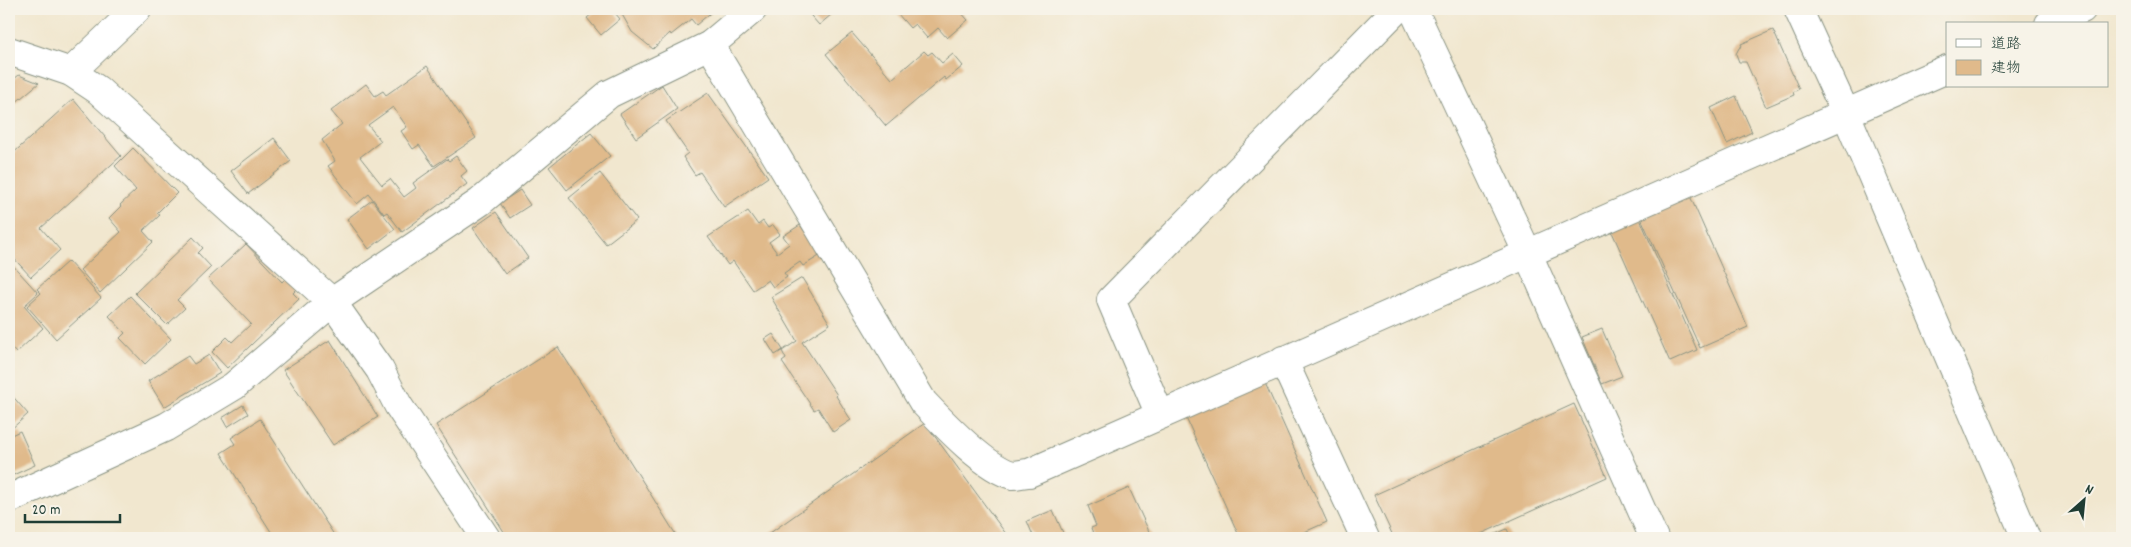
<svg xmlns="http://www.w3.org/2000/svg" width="2131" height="547" viewBox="0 0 2131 547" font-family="Dekko,'Klee One',sans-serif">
  <rect width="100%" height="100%" fill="#f7f3e8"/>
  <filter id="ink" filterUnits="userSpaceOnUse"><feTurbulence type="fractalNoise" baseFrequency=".02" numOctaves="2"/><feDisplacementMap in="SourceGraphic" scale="10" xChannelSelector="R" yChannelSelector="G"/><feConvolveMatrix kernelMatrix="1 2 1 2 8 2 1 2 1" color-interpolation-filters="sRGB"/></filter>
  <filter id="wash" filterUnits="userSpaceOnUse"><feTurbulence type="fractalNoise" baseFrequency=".0096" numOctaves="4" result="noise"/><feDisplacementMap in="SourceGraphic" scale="20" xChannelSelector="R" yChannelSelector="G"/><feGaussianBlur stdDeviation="1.12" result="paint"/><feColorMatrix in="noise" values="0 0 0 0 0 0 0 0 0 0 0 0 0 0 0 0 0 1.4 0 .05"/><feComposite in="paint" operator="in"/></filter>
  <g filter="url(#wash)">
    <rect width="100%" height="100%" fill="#f1e7cf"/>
    <g id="blocks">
      <!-- building -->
      <g fill="#e0ba8b">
        <path d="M598,9H614L616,12L615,13L620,19L601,35L587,18Z"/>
        <path d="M623,9H715L696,25L691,19L671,35L670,33L653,49L632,32L620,11Z"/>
        <path d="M805,9H838L819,25Z"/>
        <path d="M901,9H958L968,20L947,38L938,28L927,38L915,24L910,28L897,13Z"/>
        <path d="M1773,30L1799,89L1793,92L1794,95L1766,107L1746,62H1739L1736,54L1739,48L1742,46L1741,44Z"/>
        <path d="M852,33L892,79L924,51L928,55L932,52L942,63L953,54L963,66L946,80L944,77L886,126L826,54Z"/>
        <path d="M427,66L476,138L434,166L419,145L413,149L401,131L407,127L393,107L368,125L381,141L360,157L382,185L390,179L404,197L416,188L413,183L447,159L449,161L456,156L467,171L461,176L467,184L402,232L387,212L384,214L369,194L357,204L328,166L335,161L322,140L342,124L331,111L366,84L375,96L383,91L386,95Z"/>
        <path d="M19,75L39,83L9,108V83Z"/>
        <path d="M662,85L677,109L636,138L620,114Z"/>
        <path d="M708,93L768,177L724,207L700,172L695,175L683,157L688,153L666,121Z"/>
        <path d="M1736,96L1752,132L1727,144L1711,108Z"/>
        <path d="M73,99L121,156L41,228L60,250L31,277L9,253V157Z"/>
        <path d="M591,133L610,156L567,190L549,167Z"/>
        <path d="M274,138L291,161L248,194L231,171Z"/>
        <path d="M133,148L177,193L157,213L160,215L143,231L153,242L100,293L80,270L121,232L109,218L121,206L120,205L136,190L115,166Z"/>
        <path d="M600,173L637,220L606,244L569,198Z"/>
        <path d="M520,190L530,205L510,218L500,203Z"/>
        <path d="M1690,196L1748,327L1700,348L1641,218Z"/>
        <path d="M372,200L395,229L369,249L347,219Z"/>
        <path d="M748,211L758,225L763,221L768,228L773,225L780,234L769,242L777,253L789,244L783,236L800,225L821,255L803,266L800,262L784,273L787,277L773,287L768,280L753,290L733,261L728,265L708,237Z"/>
        <path d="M496,212L528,258L505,274L473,228Z"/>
        <path d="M1640,219L1697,350L1670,362L1612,232Z"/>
        <path d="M193,237L203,248L198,253L211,267L177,300L185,308L167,325L135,293Z"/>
        <path d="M246,244L282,282L286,278L297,289L293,293L299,299L227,368L212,352L227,337L232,342L251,324L208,279Z"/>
        <path d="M9,261L38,293L24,306L43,328L16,353L9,345Z"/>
        <path d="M68,261L101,298L56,339L27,306L41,293L37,289Z"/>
        <path d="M802,278L830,324L802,342L837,395L836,396L851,420L833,432L818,408L814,410L782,362L786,359L782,351L797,341L771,297Z"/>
        <path d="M130,296L171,339L145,364L120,338L125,333L109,316Z"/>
        <path d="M1602,329L1622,376L1602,384L1582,337Z"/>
        <path d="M773,334L783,350L775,355L765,339Z"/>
        <path d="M330,340L378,417L333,445L283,370Z"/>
        <path d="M558,347L606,423L678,538H508L436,425Z"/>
        <path d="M209,355L220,373L164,407L148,381L188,356L194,364Z"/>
        <path d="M1265,383L1327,522L1291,538H1240L1186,418Z"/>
        <path d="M9,392L28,414L9,431Z"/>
        <path d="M1574,404L1607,477L1472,538H1394L1374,495Z"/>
        <path d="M243,405L248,414L227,427L222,418Z"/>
        <path d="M260,419L336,538H275L221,453L235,444L231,438Z"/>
        <path d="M925,423L1009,538H763Z"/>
        <path d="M20,431L35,465L9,477V436Z"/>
        <path d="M1129,488L1152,538H1095L1091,528L1096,526L1088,506Z"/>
        <path d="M1053,510L1064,535L1056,538H1034L1027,521Z"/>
        <path d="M1507,529L1511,538H1486Z"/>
      </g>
    </g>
  </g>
  <g filter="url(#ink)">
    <use href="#blocks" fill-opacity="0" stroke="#889282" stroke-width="1"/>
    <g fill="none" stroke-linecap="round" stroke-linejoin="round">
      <!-- minor casing -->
      <g stroke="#889282" stroke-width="30">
        <g id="minor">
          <path d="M1413,9L1527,252L1654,538"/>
          <path d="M2049,24L2082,9"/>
          <path d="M710,45L923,402C943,423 986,469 1013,475C1018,475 1024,473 1029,473L1947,69"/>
          <path d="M9,51L71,72L98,90L332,302L380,370L398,405L486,538"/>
          <path d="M71,72L137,9"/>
          <path d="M1283,360L1365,538"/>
          <path d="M1160,415L1111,300L1397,9"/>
          <path d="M9,499L166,427L234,386L332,302L480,202L609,94L710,45L753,9"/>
        </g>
      </g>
      <!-- tertiary casing -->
      <g stroke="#889282" stroke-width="30">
        <path id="tertiary" d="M1798,9L1846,114L2026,538"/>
      </g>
      <!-- minor -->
      <use href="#minor" stroke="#fff" stroke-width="28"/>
      <!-- tertiary -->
      <use href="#tertiary" stroke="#fff" stroke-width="28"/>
    </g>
  </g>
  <!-- margin -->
  <rect width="2131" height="547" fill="none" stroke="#f7f3e8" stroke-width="30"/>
  <!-- legend -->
  <rect x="1946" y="22" width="162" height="65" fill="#f7f3e8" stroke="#a1aaa0"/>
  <rect x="1956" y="39" width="25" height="8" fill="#ffffff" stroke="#a1aaa0"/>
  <text x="1991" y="48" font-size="15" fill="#1f3d34">道路</text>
  <rect x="1956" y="60" width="25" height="15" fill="#e0ba8b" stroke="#a1aaa0"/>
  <text x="1991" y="72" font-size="15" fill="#1f3d34">建物</text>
  <!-- north arrow -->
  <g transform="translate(2084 500) rotate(27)" stroke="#f7f3e8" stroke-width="4" paint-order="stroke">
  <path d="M0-4L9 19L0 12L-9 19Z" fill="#1f3d34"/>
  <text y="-8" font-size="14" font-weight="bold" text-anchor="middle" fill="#1f3d34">N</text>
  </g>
  <!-- scale -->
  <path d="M25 514v8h95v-8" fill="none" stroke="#1f3d34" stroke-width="2.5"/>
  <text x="32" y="514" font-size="15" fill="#1f3d34" stroke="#f7f3e8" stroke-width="4" paint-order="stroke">20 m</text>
</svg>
